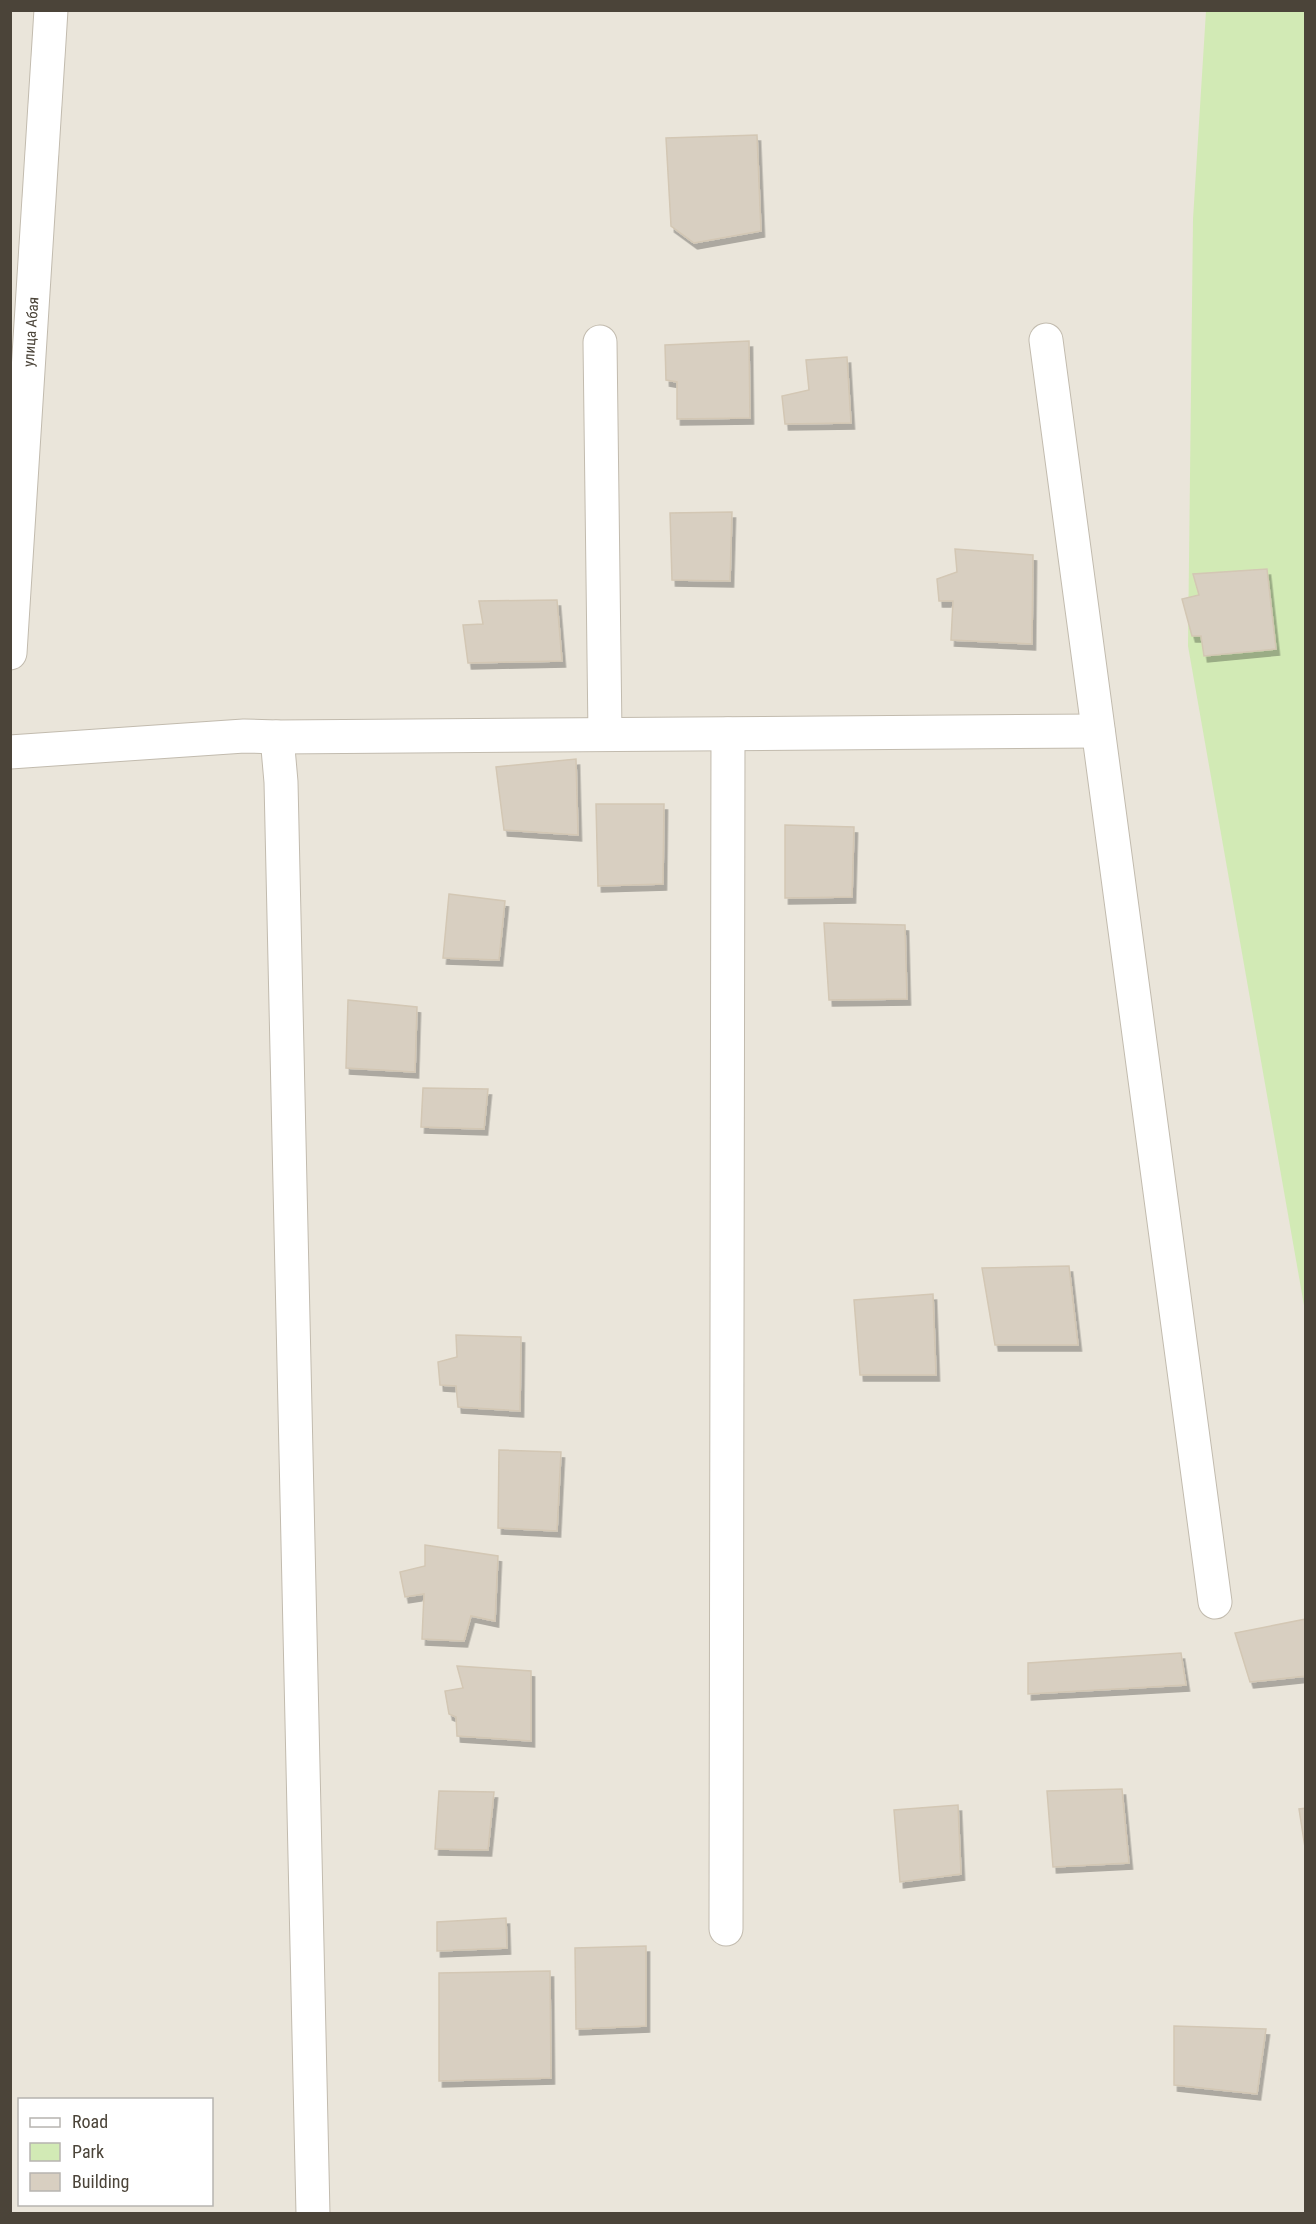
<svg xmlns="http://www.w3.org/2000/svg" width="1316" height="2224" viewBox="0 0 1316 2224" font-family="'Roboto Condensed',sans-serif">
  <defs>
    <filter id="shadow"><feDropShadow dx="3.5" dy="6" stdDeviation="0" flood-color="#0004"/></filter>
  </defs>
  <rect width="100%" height="100%" fill="#f6f3ec"/>
  <!-- residential -->
  <path fill="#eae5da" fill-rule="evenodd" d="M11,11H1305V2213L11,2214ZM20,2100H212V2204H20Z"/>
  <!-- green -->
  <path fill="#d2eab5" d="M1206,11H1305V1311L1188,646L1193,219Z"/>
  <!-- building -->
  <g fill="#d8cfc1" stroke="#d3c7b4" stroke-width="1.5" filter="url(#shadow)">
    <path d="M757,135L761,231L694,243L671,226L666,138Z"/>
    <path d="M749,341L750,418L677,419V382L666,380L665,345Z"/>
    <path d="M847,357L851,423L785,424L782,396L809,390L806,360Z"/>
    <path d="M732,512L730,581L672,580L670,513Z"/>
    <path d="M955,549L1033,555L1032,644L951,640L953,601H939L937,579L957,572Z"/>
    <path d="M1267,569L1276,649L1204,656L1201,636H1192L1182,599L1199,595L1193,574Z"/>
    <path d="M557,600L562,661L468,663L463,625L483,624L479,601Z"/>
    <path d="M576,759L578,835L504,830L496,767Z"/>
    <path d="M596,804H664L663,884L598,886Z"/>
    <path d="M785,825L854,827L852,897L785,898Z"/>
    <path d="M449,894L505,901L499,960L443,958Z"/>
    <path d="M824,923L905,925L907,999L829,1000Z"/>
    <path d="M348,1000L417,1007L415,1072L346,1068Z"/>
    <path d="M423,1088L488,1089L484,1129L421,1127Z"/>
    <path d="M1069,1266L1078,1345H995L982,1268Z"/>
    <path d="M933,1294L936,1375H860L854,1300Z"/>
    <path d="M456,1335L521,1337L520,1411L458,1407L456,1386L440,1385L438,1362L457,1357Z"/>
    <path d="M499,1450L561,1452L557,1531L498,1528Z"/>
    <path d="M425,1545L498,1556L495,1621L471,1616L464,1641L422,1639L424,1594L405,1597L400,1572L425,1566Z"/>
    <path d="M1306,1619V1676L1250,1682L1235,1633Z"/>
    <path d="M1181,1653L1186,1685L1028,1694V1663Z"/>
    <path d="M457,1666L531,1671V1741L457,1736L456,1717L449,1714L445,1691L463,1688Z"/>
    <path d="M1122,1789L1129,1863L1053,1867L1047,1791Z"/>
    <path d="M439,1791L494,1792L488,1850L435,1849Z"/>
    <path d="M958,1805L961,1874L900,1882L894,1810Z"/>
    <path d="M1306,1808V1854L1299,1809Z"/>
    <path d="M506,1918L507,1948L437,1951V1922Z"/>
    <path d="M646,1946V2026L576,2029L575,1948Z"/>
    <path d="M550,1971L551,2078L439,2081V1973Z"/>
    <path d="M1174,2026L1266,2029L1257,2094L1174,2085Z"/>
  </g>
  <g fill="none" stroke-linecap="round" stroke-linejoin="round">
    <!-- minor casing -->
    <g stroke="#c2bbae" stroke-width="35">
      <g id="minor">
        <path d="M1046,340L1215,1602"/>
        <path d="M600,342L605,734"/>
        <path d="M10,653L51,10"/>
        <path d="M277,737L281,782L313,2214"/>
        <path d="M10,752L244,736L277,737L1098,731"/>
        <path d="M726,1929L728,734"/>
      </g>
    </g>
    <!-- minor -->
    <use href="#minor" stroke="#fff" stroke-width="33"/>
  </g>
  <g text-anchor="middle" dominant-baseline="central" stroke-width="5" stroke-linejoin="round" paint-order="stroke">
    <!-- street labels -->
    <g font-size="15" fill="#4b4439" stroke="#fff">
      <text transform="translate(31 332) rotate(-86)">улица Абая</text>
    </g>
  </g>
  <!-- border -->
  <rect width="1316" height="2224" fill="none" stroke="#4b4439" stroke-width="24"/>
  <!-- legend -->
  <rect x="18" y="2098" width="195" height="108" fill="#ffffff" stroke="#b7b4b0" stroke-width="1.5"/>
  <rect x="30" y="2118" width="30" height="9" fill="#ffffff" stroke="#b7b4b0" stroke-width="1.5"/>
  <text x="72" y="2128" font-size="18" fill="#4b4439">Road</text>
  <rect x="30" y="2143" width="30" height="18" fill="#d2eab5" stroke="#b7b4b0" stroke-width="1.5"/>
  <text x="72" y="2158" font-size="18" fill="#4b4439">Park</text>
  <rect x="30" y="2173" width="30" height="18" fill="#d8cfc1" stroke="#b7b4b0" stroke-width="1.5"/>
  <text x="72" y="2188" font-size="18" fill="#4b4439">Building</text>
</svg>
